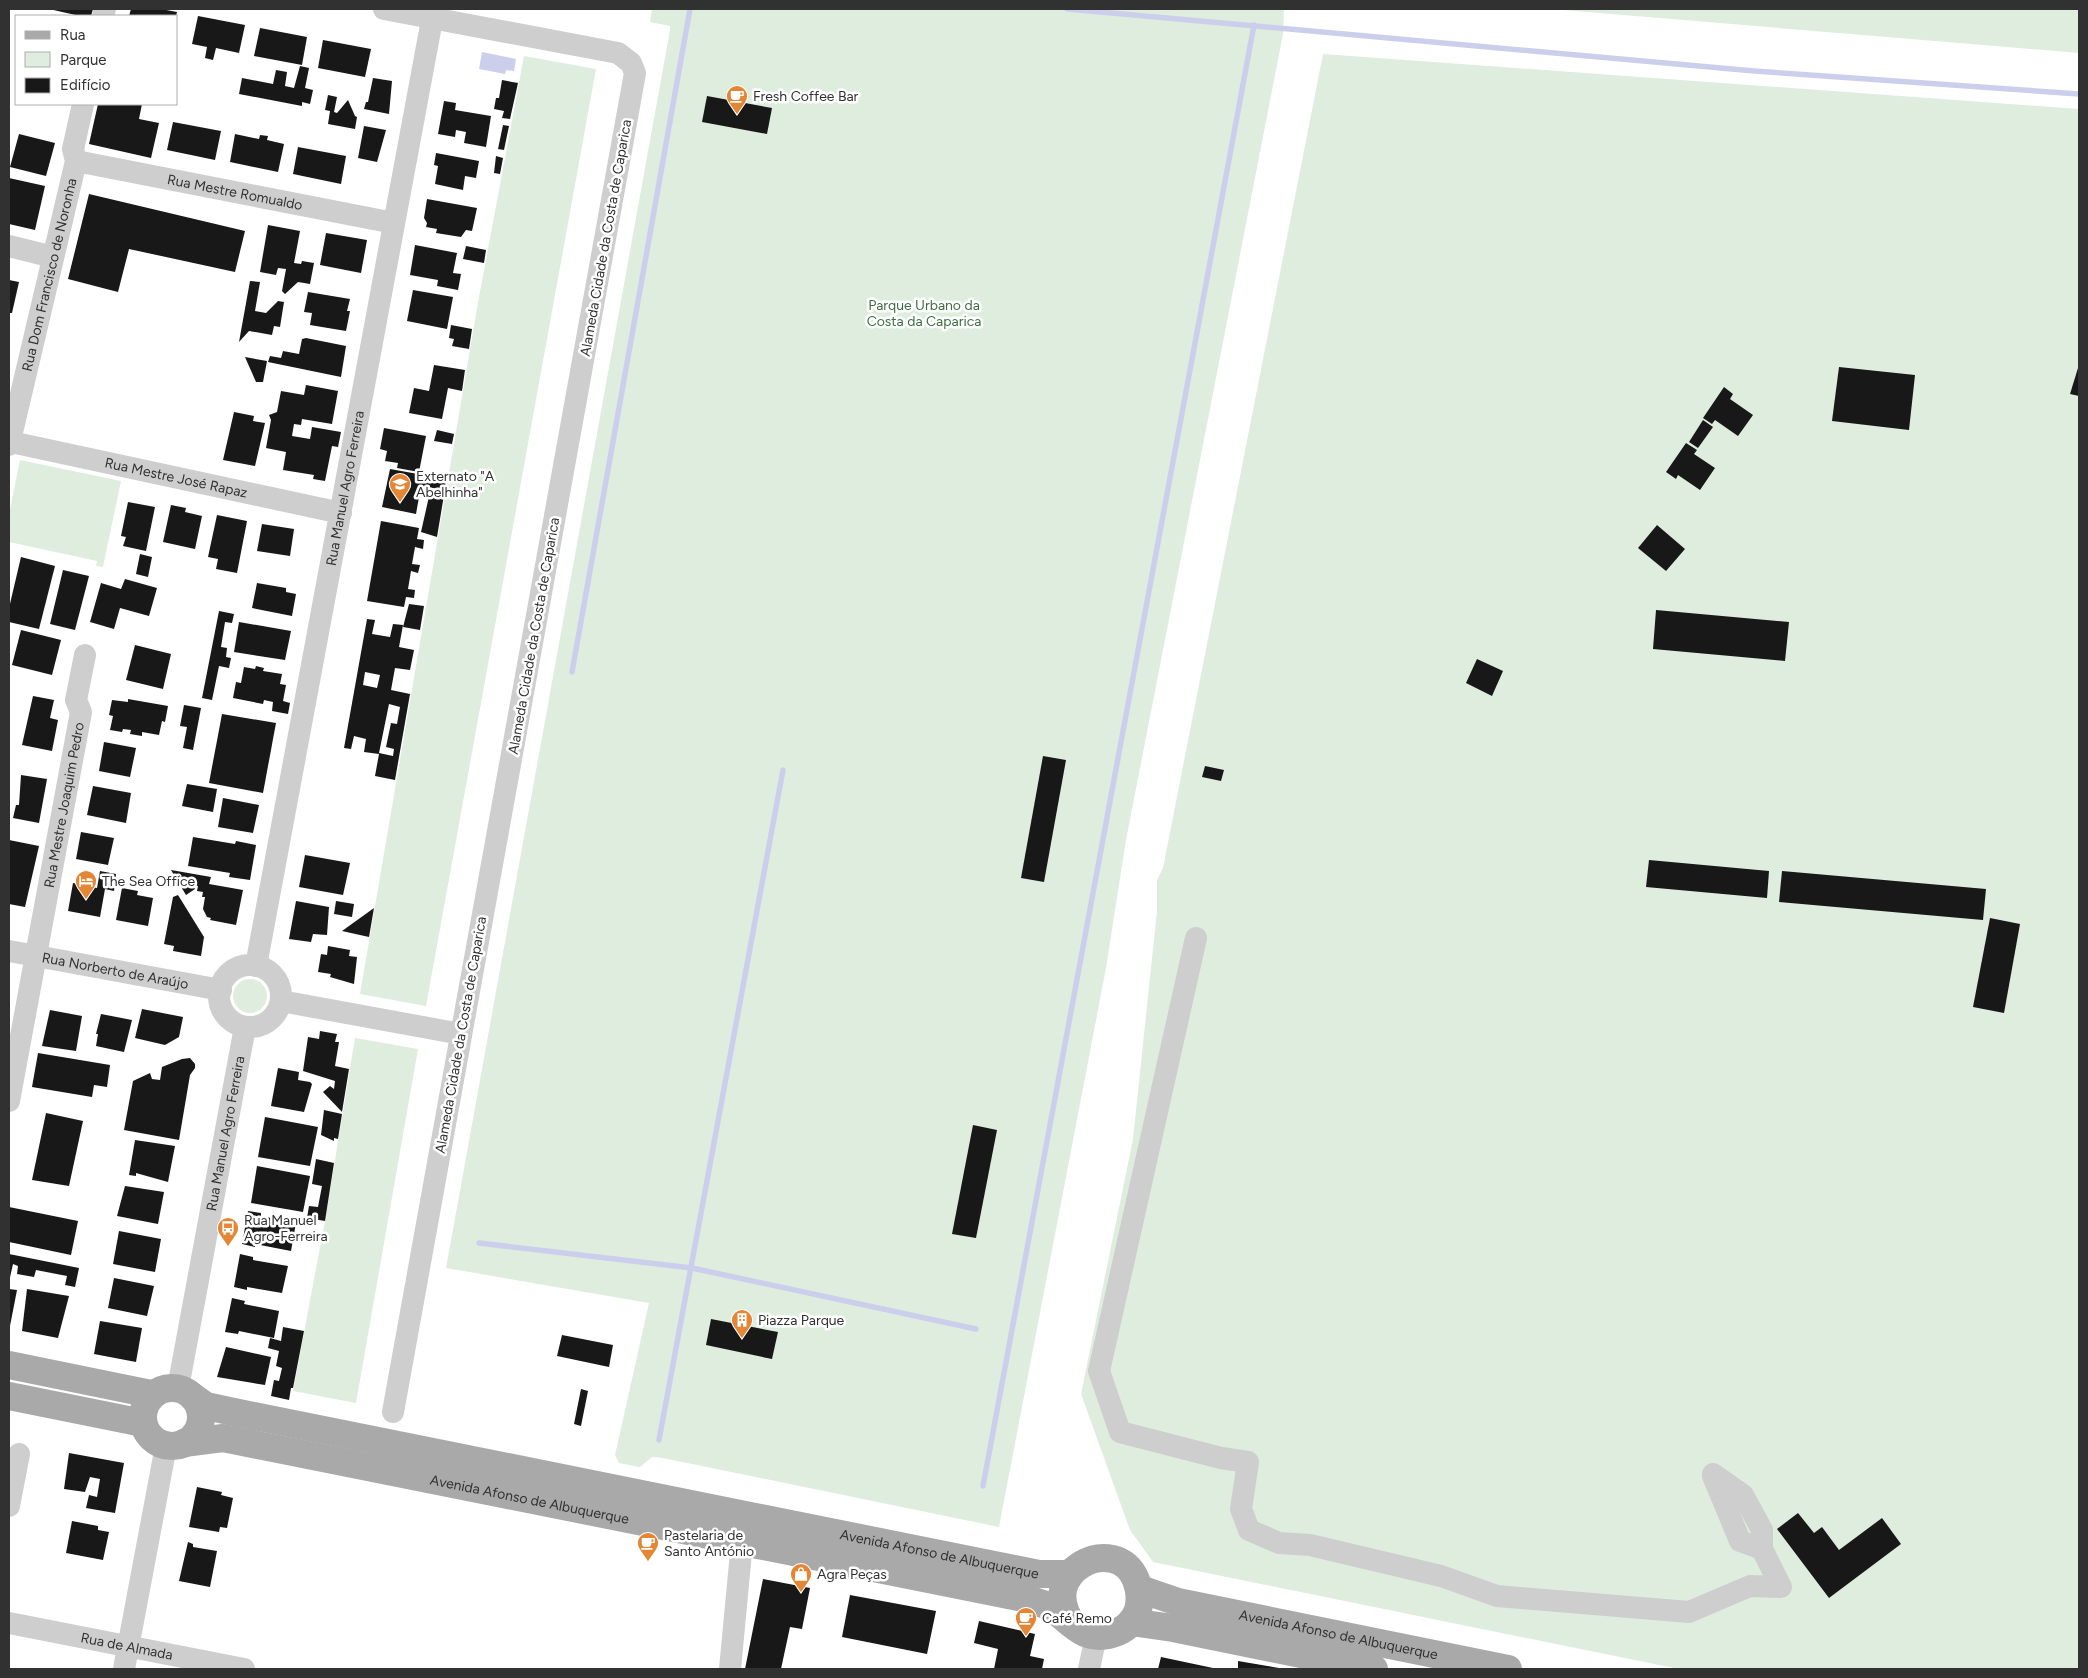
<svg xmlns="http://www.w3.org/2000/svg" width="2088" height="1678" viewBox="0 0 2088 1678" font-family="Figtree,sans-serif">
  <rect width="100%" height="100%" fill="#fff"/>
  <!-- green -->
  <g fill="#dfeddf">
    <path d="M652,9H1284L1283,34L1126,840L1106,968L999,1527L663,1458L652,1457L640,1467L619,1463L615,1455L649,1303L446,1268L670,30V26L650,22Z"/>
    <path d="M1551,9H2079V53Z"/>
    <path d="M1323,54L2079,109V1669H1679L1153,1562L1130,1530L1081,1394L1133,1139L1157,911V880L1163,868Z"/>
    <path d="M524,56L596,69L426,1006L360,994L479,297Z"/>
    <path d="M20,460L121,481L103,567L96,566L97,561L9,542V514Z"/>
    <circle cx="250" cy="996" r="17"/>
    <path d="M355,1038L418,1049L356,1403L293,1391L325,1221Z"/>
  </g>
  <!-- water -->
  <path fill="#cccfec" d="M482,52L516,59L514,71L506,70L505,74L479,69Z"/>
  <g fill="none" stroke-linecap="round" stroke-linejoin="round">
    <!-- stream -->
    <g stroke="#cccfec" stroke-width="5.5">
      <path d="M1067,9L1754,71L2079,94"/>
      <path d="M572,672L690,9"/>
      <path d="M479,1243L692,1268L976,1329"/>
      <path d="M659,1440L783,770"/>
      <path d="M983,1486L1254,25"/>
    </g>
  </g>
  <!-- building -->
  <g fill="#181818" fill-rule="evenodd">
    <path d="M49,9H93L91,16H80Z"/>
    <path d="M131,9H161L177,12L176,16H129Z"/>
    <path d="M198,16L245,25L239,53L216,48L213,60L205,58L207,47L192,44Z"/>
    <path d="M260,28L307,37L302,65L254,56Z"/>
    <path d="M323,40L371,49L365,77L318,68Z"/>
    <path d="M300,66L309,68L305,88L313,90L310,104L302,102V106L239,94L242,78L273,84L276,70L287,72L285,86L294,88Z"/>
    <path d="M373,78L392,81L389,114L364,109L366,102H368Z"/>
    <path d="M502,80L518,83L510,119L502,118L504,111L494,109L496,98H499Z"/>
    <path d="M328,95L337,97L334,112L337,113L348,100L355,116L357,117L355,129L328,124L330,111L325,110Z"/>
    <path d="M707,96L772,108L767,134L702,122Z"/>
    <path d="M444,101L456,103L455,110L491,116L486,147L464,143L466,132L456,130L455,137L438,134Z"/>
    <path d="M98,104H142L139,119L159,123L151,158L89,144Z"/>
    <path d="M173,122L221,131L215,160L167,150Z"/>
    <path d="M503,125L509,126L504,150L498,149Z"/>
    <path d="M364,126L386,130L377,162L358,158Z"/>
    <path d="M19,134L55,143L46,176L10,167Z"/>
    <path d="M235,134L259,139L260,135L268,136L267,140L284,144L278,172L230,162Z"/>
    <path d="M298,147L346,156L341,184L293,174Z"/>
    <path d="M436,153L479,161L476,178L465,176L463,190L435,184L438,166L434,165Z"/>
    <path d="M496,156L503,158L500,174L494,173Z"/>
    <path d="M9,178L45,186L35,230L9,224Z"/>
    <path d="M89,194L245,231L235,272L129,249L118,292L68,279Z"/>
    <path d="M427,199L477,208L472,231L466,230L461,237L436,233L437,229L426,227L427,223L424,218Z"/>
    <path d="M268,225L300,231L294,263L301,264L302,261L314,263L310,284L298,282L285,294L282,291L286,269L278,268L276,275L260,272Z"/>
    <path d="M326,233L367,240L361,273L320,265Z"/>
    <path d="M415,245L457,253L453,273L461,274L458,290L437,286L438,280L410,275Z"/>
    <path d="M466,246L486,250L484,263L463,259Z"/>
    <path d="M9,280L19,282L12,313H9Z"/>
    <path d="M250,281L260,282L255,311L266,313L278,301L284,302L280,327L274,326L272,335L249,331L239,342Z"/>
    <path d="M413,290L453,297L447,329L407,321Z"/>
    <path d="M308,292L350,299L347,311H350L346,331L310,325L312,313L304,312Z"/>
    <path d="M451,325L472,329L469,349L452,346L454,339L449,338Z"/>
    <path d="M306,338L346,346L341,377L268,362L270,356L281,358L283,351L299,354L302,339Z"/>
    <path d="M245,357L267,361L263,382H256Z"/>
    <path d="M434,365L465,370L462,391L448,388L442,419L409,413L414,388L429,391Z"/>
    <path d="M1839,367L1915,375L1909,430L1832,421Z"/>
    <path d="M2078,368L2079,369V396L2070,394Z"/>
    <path d="M306,385L338,391L332,424L302,419L301,425L294,424L292,436L310,439L312,427L341,432L338,447L332,446L325,481L313,479L314,475L283,470L286,452L266,448L271,420L269,415L277,412L281,391L304,395Z"/>
    <path d="M1724,387L1733,394L1730,399L1753,415L1738,436L1715,420L1712,424L1703,418Z"/>
    <path d="M234,412L254,416L253,421L265,423L255,466L223,460Z"/>
    <path d="M1703,420L1713,427L1698,448L1689,442Z"/>
    <path d="M384,428L426,436L419,472L397,468L398,463L385,461L387,451L380,449Z"/>
    <path d="M437,430L454,434L452,444L434,441Z"/>
    <path d="M1686,443L1697,450L1694,454L1715,468L1700,490L1678,475L1676,479L1666,472Z"/>
    <path d="M390,469L446,479L445,490L421,486L416,514L382,507Z"/>
    <path d="M430,492L444,495L437,537L421,532Z"/>
    <path d="M128,502L155,507L146,551L123,546L126,537L121,536Z"/>
    <path d="M171,505L186,508L185,512L202,516L195,549L163,542Z"/>
    <path d="M217,515L247,521L237,573L216,569L218,559L208,557Z"/>
    <path d="M381,521L419,528L417,539L424,540L423,549L415,547L412,564L420,565L418,573L411,571L408,589L415,590L414,598L406,597L404,607L367,601Z"/>
    <path d="M262,524L294,529L290,556L257,551Z"/>
    <path d="M1657,525L1685,549L1666,571L1638,548Z"/>
    <path d="M140,554L152,557L148,577L136,574Z"/>
    <path d="M21,557L55,566L39,629L9,622V608Z"/>
    <path d="M63,570L89,576L75,630L50,624Z"/>
    <path d="M125,579L157,588L149,616L120,608L114,629L90,622L101,583L121,589Z"/>
    <path d="M257,583L286,588V592L296,594L292,616L252,608Z"/>
    <path d="M409,604L424,606L420,630L403,627Z"/>
    <path d="M1656,610L1789,622L1785,661L1653,649Z"/>
    <path d="M219,611L234,614L232,623L225,622L221,647L227,648L226,657L231,658L229,668L219,666L212,700L202,698Z"/>
    <path d="M367,619L375,620L372,634L390,637L393,624L403,625L399,647L414,650L410,670L395,668L391,690L410,694L395,780L375,776L379,754L364,752L366,739L354,736L351,749L344,748ZM365,672L380,675L377,688L363,685ZM389,704L400,707L397,724L391,723L386,747L394,749L393,756L379,753Z"/>
    <path d="M239,622L291,631L285,660L234,652Z"/>
    <path d="M21,630L61,640L52,675L12,665Z"/>
    <path d="M135,645L171,654L163,689L126,680Z"/>
    <path d="M1477,659L1503,671L1492,696L1466,683Z"/>
    <path d="M256,666L264,668L263,671L282,674L280,684L286,685L283,701L290,703L288,714L272,711L273,702L264,700L263,704L233,698L236,682L241,683L244,667L255,669Z"/>
    <path d="M33,696L54,700L50,718L58,720L52,751L22,745Z"/>
    <path d="M128,699L168,706L165,722L162,721L159,735L142,732V736L130,734L131,730L123,729L122,732L110,730L113,716L109,715L112,700L128,702Z"/>
    <path d="M184,705L201,708L193,750L183,748L187,727L180,726Z"/>
    <path d="M222,714L276,723L263,793L209,783Z"/>
    <path d="M104,742L136,748L130,777L99,771Z"/>
    <path d="M1043,756L1066,760L1044,882L1021,878Z"/>
    <path d="M1205,766L1224,770L1221,781L1202,777Z"/>
    <path d="M21,775L47,779L39,823L13,818L16,805H19Z"/>
    <path d="M187,784L217,789L213,812L182,806Z"/>
    <path d="M93,786L131,793L126,823L87,815Z"/>
    <path d="M223,798L259,805L253,833L218,827Z"/>
    <path d="M81,832L114,838L108,865L76,859Z"/>
    <path d="M193,837L235,844L236,841L256,845L250,880L229,877L230,873L188,866Z"/>
    <path d="M9,840L39,846L25,907L9,904Z"/>
    <path d="M305,855L350,863L343,895L299,887Z"/>
    <path d="M1649,860L1769,871L1767,898L1646,887Z"/>
    <path d="M171,870L211,877L209,884L243,890L236,925L210,920L211,918L207,917L203,909L205,897H202L203,892L197,891L198,886L192,885L195,889L186,895Z"/>
    <path d="M100,871L116,874L114,891L105,889L100,917L68,911L73,883L97,888Z"/>
    <path d="M1782,871L1986,889L1983,920L1779,902Z"/>
    <path d="M122,888L138,891L137,895L153,898L148,926L116,920Z"/>
    <path d="M178,895L204,937L201,956L173,951L174,946L164,944L173,897Z"/>
    <path d="M296,901L329,907L327,935L313,934L311,942L289,939Z"/>
    <path d="M336,901L354,904L352,917L334,914Z"/>
    <path d="M374,908L369,937L342,931Z"/>
    <path d="M1990,918L2020,924L2004,1013L1973,1007Z"/>
    <path d="M328,946L350,950L349,956L357,957L354,984L330,977L331,974L318,972L321,954L327,955Z"/>
    <path d="M142,1009L183,1017L179,1037L165,1045L135,1038Z"/>
    <path d="M50,1010L82,1016L76,1051L42,1046Z"/>
    <path d="M101,1014L132,1020L124,1052L96,1046L98,1034H96Z"/>
    <path d="M320,1031L337,1034L335,1042H339L335,1066L349,1069L342,1112L323,1092L330,1086L334,1089L335,1081L303,1071L308,1037L319,1039Z"/>
    <path d="M38,1053L110,1065L107,1087L94,1085L92,1097L32,1087Z"/>
    <path d="M190,1058L195,1064V1068L190,1075L179,1140L124,1130L133,1081L150,1073L152,1079L160,1080L162,1067L182,1059Z"/>
    <path d="M278,1068L299,1072L298,1080L310,1082L312,1084L304,1112L271,1106Z"/>
    <path d="M324,1110L342,1114L338,1139L334,1138V1141L321,1135Z"/>
    <path d="M46,1113L83,1121L69,1186L32,1180Z"/>
    <path d="M265,1117L318,1127L310,1166L258,1157Z"/>
    <path d="M973,1125L997,1130L976,1238L952,1234Z"/>
    <path d="M135,1140L175,1146L168,1182L136,1173V1176L129,1175Z"/>
    <path d="M316,1159L334,1163L325,1221L307,1218L309,1206L318,1207L322,1186L312,1184Z"/>
    <path d="M257,1166L310,1176L303,1212L251,1203Z"/>
    <path d="M125,1186L164,1192L158,1224L117,1216Z"/>
    <path d="M9,1207L78,1221L71,1255L9,1242Z"/>
    <path d="M248,1211L261,1213V1216L296,1223L291,1251L255,1244V1247L242,1244Z"/>
    <path d="M119,1231L161,1239L155,1272L113,1264Z"/>
    <path d="M9,1254L79,1268L75,1287L65,1285L67,1276L36,1270L34,1277L17,1274L18,1266L13,1264L9,1282Z"/>
    <path d="M240,1254L253,1257V1260L288,1266L282,1293L247,1287V1290L234,1287Z"/>
    <path d="M114,1278L154,1286L147,1316L108,1308Z"/>
    <path d="M9,1289L17,1290L10,1326H9Z"/>
    <path d="M27,1289L69,1296L58,1338L22,1331Z"/>
    <path d="M232,1298L245,1301L244,1304L279,1311L274,1338L239,1331L238,1334L225,1332Z"/>
    <path d="M711,1319L778,1332L772,1359L706,1345Z"/>
    <path d="M100,1321L142,1328L136,1362L94,1354Z"/>
    <path d="M283,1327L304,1331L293,1388H291L289,1400L271,1396L274,1380L279,1381L282,1368L276,1366L279,1351L268,1348L270,1338L281,1341Z"/>
    <path d="M562,1335L613,1345L609,1367L557,1356Z"/>
    <path d="M226,1347L271,1357L265,1385L217,1377Z"/>
    <path d="M581,1389L588,1391L581,1426L574,1424Z"/>
    <path d="M69,1453L124,1463L115,1513L86,1508L89,1495L97,1497L100,1479L90,1477L85,1492L64,1489Z"/>
    <path d="M197,1487L222,1492L221,1495L233,1498L227,1528L220,1527L219,1532L189,1527Z"/>
    <path d="M1798,1513L1814,1533L1822,1527L1839,1550L1882,1518L1901,1544L1829,1598L1777,1529Z"/>
    <path d="M72,1521L98,1526V1530L109,1532L103,1560L66,1553Z"/>
    <path d="M188,1542L193,1544V1547L217,1551L210,1587L179,1581Z"/>
    <path d="M763,1579L810,1588L802,1629L790,1627L781,1669H745Z"/>
    <path d="M850,1595L936,1611L927,1654L842,1637Z"/>
    <path d="M979,1621L1035,1634L1030,1656L1044,1659L1042,1669H994L998,1649L974,1643Z"/>
    <path d="M1161,1657L1213,1668V1669H1158Z"/>
    <path d="M1238,1661L1279,1668V1669H1238Z"/>
  </g>
  <g fill="none" stroke-linecap="round" stroke-linejoin="round">
    <!-- street -->
    <g stroke="#cecece" stroke-width="22">
      <path d="M384,9L618,53L631,63L635,73L393,1412"/>
      <path d="M103,16L105,9"/>
      <path id="s1" d="M76,161L394,223"/>
      <path d="M9,246L53,257"/>
      <path id="s2" d="M11,442L341,513"/>
      <path id="s3" d="M9,445L76,161L73,149L83,104"/>
      <path d="M1196,938L1099,1371L1120,1432L1221,1458L1248,1462L1241,1509L1249,1530L1279,1543L1310,1545L1441,1576L1497,1596L1689,1612L1750,1586L1781,1587L1762,1549V1530L1743,1495L1713,1474"/>
      <path id="s4" d="M9,951L221,990"/>
      <circle cx="250" cy="996" r="31"/>
      <path id="s5" d="M256,966L434,9"/>
      <path d="M281,1001L461,1034"/>
      <path id="s6" d="M9,1101L81,712L76,700L85,655"/>
      <path id="s7" d="M178,1388L245,1027"/>
      <path d="M1713,1476L1740,1541L1762,1549"/>
      <path d="M9,1506L19,1454"/>
      <path id="s8" d="M9,1623L244,1669"/>
      <path d="M124,1669L166,1446"/>
      <path d="M730,1669L742,1542"/>
      <path d="M1089,1669L1096,1636"/>
    </g>
    <!-- primary -->
    <g stroke="#a9a9a9" stroke-width="28">
      <path d="M9,1365L151,1394L155,1393"/>
      <circle cx="172" cy="1417" r="29"/>
      <path d="M9,1396L143,1423"/>
      <path id="s9" d="M193,1397L206,1406L229,1411L1039,1574H1070"/>
      <path id="s10" d="M184,1443L223,1438L1023,1598C1033,1601 1043,1603 1052,1608C1063,1616 1073,1628 1085,1633C1106,1641 1131,1631 1138,1610C1141,1599 1140,1590 1136,1580C1116,1531 1032,1572 1074,1626"/>
      <path id="s11" d="M1140,1589L1178,1602L1508,1669"/>
      <path d="M1131,1622L1173,1628L1374,1669"/>
    </g>
  </g>
  <!-- icons -->
  <defs>
    <g id="cafe-pin" transform="scale(1.125)"><path d="M0 17L-7.5 6A9.5 9.5 0 1 1 7.5 6Z" fill="#e38737" stroke="#fff"/><path d="M-5.5-4.5H6V0H3Q3 3.5 0 3.5H-2.5Q-5.5 3.5-5.5 0ZM3-3.2v2h1.7v-2ZM-6 4.5H4V6H-6Z" fill="#fff"/></g>
    <g id="school-pin" transform="scale(1.125)"><path d="M0 17L-7.5 6A9.5 9.5 0 1 1 7.5 6Z" fill="#e38737" stroke="#fff"/><path d="M0-5L7-2L0 1L-7-2ZM-4 1L0 2.5L4 1V4Q0 6-4 4Z" fill="#fff"/></g>
    <g id="hotel-pin" transform="scale(1.125)"><path d="M0 17L-7.5 6A9.5 9.5 0 1 1 7.5 6Z" fill="#e38737" stroke="#fff"/><path d="M-6-4.5h1.5V1H6V5H4.5V3h-9V5H-6ZM-4 0a1.8 1.8 0 1 1 3.6 0ZM.5 0V-2.5h3Q6-2.5 6 0Z" fill="#fff"/></g>
    <g id="bus-pin" transform="scale(1.125)"><path d="M0 17L-7.5 6A9.5 9.5 0 1 1 7.5 6Z" fill="#e38737" stroke="#fff"/><path d="M-5-6H5V4H4V6H2V4H-2V6H-4V4H-5ZM-3.5-4V0h7V-4ZM-3.5 1.2v1.5H-2V1.2ZM2 1.2v1.5H3.5V1.2Z" fill="#fff"/></g>
    <g id="building-pin" transform="scale(1.125)"><path d="M0 17L-7.5 6A9.5 9.5 0 1 1 7.5 6Z" fill="#e38737" stroke="#fff"/><path d="M-4-6H4V6H1V3H-1V6H-4ZM-2.5-4.3h1.7v1.8h-1.7ZM.8-4.3h1.7v1.8H.8ZM-2.5-1h1.7V.8h-1.7ZM.8-1h1.7V.8H.8Z" fill="#fff"/></g>
    <g id="shop-pin" transform="scale(1.125)"><path d="M0 17L-7.5 6A9.5 9.5 0 1 1 7.5 6Z" fill="#e38737" stroke="#fff"/><path d="M-5-2.5h2.3a2.7 3.5 0 0 1 5.4 0H5L5.5 6h-11ZM-1.5-2.5h3a1.5 2.3 0 0 0-3 0Z" fill="#fff"/></g>
  </defs>
  <g fill-rule="evenodd">
    <use href="#cafe-pin" x="737" y="96"/>
    <use href="#school-pin" x="400" y="484"/>
    <use href="#hotel-pin" x="86" y="881"/>
    <use href="#bus-pin" x="228" y="1228"/>
    <use href="#building-pin" x="742" y="1320"/>
    <use href="#cafe-pin" x="648" y="1543"/>
    <use href="#shop-pin" x="801" y="1574"/>
    <use href="#cafe-pin" x="1026" y="1618"/>
  </g>
  <g text-anchor="middle" dominant-baseline="central" stroke-width="5" stroke-linejoin="round" paint-order="stroke">
    <!-- poi labels -->
    <g font-size="14" fill="#313131" stroke="#fff" text-anchor="start">
      <text x="753" y="96">Fresh Coffee Bar</text>
      <text x="416" y="476">Externato "A<tspan x="416" dy="16">Abelhinha"</tspan></text>
      <text x="102" y="881">The Sea Office</text>
      <text x="244" y="1220">Rua Manuel<tspan x="244" dy="16">Agro-Ferreira</tspan></text>
      <text x="758" y="1320">Piazza Parque</text>
      <text x="664" y="1535">Pastelaria de<tspan x="664" dy="16">Santo António</tspan></text>
      <text x="817" y="1574">Agra Peças</text>
      <text x="1042" y="1618">Café Remo</text>
    </g>
    <!-- street labels -->
    <g font-size="14" fill="#313131" stroke="#fff">
      <text stroke="none"><textPath href="#s1" startOffset="162">Rua Mestre Romualdo</textPath></text>
      <text transform="translate(606 238) rotate(-80)">Alameda Cidade da Costa de Caparica</text>
      <text stroke="none"><textPath href="#s3" startOffset="175">Rua Dom Francisco de Noronha</textPath></text>
      <text stroke="none"><textPath href="#s2" startOffset="169">Rua Mestre José Rapaz</textPath></text>
      <text stroke="none"><textPath href="#s5" startOffset="486">Rua Manuel Agro Ferreira</textPath></text>
      <text transform="translate(534 636) rotate(-80)">Alameda Cidade da Costa de Caparica</text>
      <text stroke="none"><textPath href="#s6" startOffset="301">Rua Mestre Joaquim Pedro</textPath></text>
      <text stroke="none"><textPath href="#s4" startOffset="108">Rua Norberto de Araújo</textPath></text>
      <text transform="translate(461 1035) rotate(-80)">Alameda Cidade da Costa de Caparica</text>
      <text stroke="none"><textPath href="#s7" startOffset="259">Rua Manuel Agro Ferreira</textPath></text>
      <text stroke="none"><textPath href="#s10" startOffset="352">Avenida Afonso de Albuquerque</textPath></text>
      <text stroke="none"><textPath href="#s9" startOffset="764">Avenida Afonso de Albuquerque</textPath></text>
      <text stroke="none"><textPath href="#s11" startOffset="204">Avenida Afonso de Albuquerque</textPath></text>
      <text stroke="none"><textPath href="#s8" startOffset="120">Rua de Almada</textPath></text>
    </g>
    <!-- park labels -->
    <g font-size="14" fill="#3e6d41" stroke="#fff">
      <text x="924" y="305">Parque Urbano da<tspan x="924" dy="16">Costa da Caparica</tspan></text>
    </g>
  </g>
  <!-- border -->
  <rect width="2088" height="1678" fill="none" stroke="#313131" stroke-width="20"/>
  <!-- legend -->
  <rect x="15" y="15" width="162" height="90" fill="#ffffff" stroke="#adadad"/>
  <rect x="25" y="31" width="25" height="8" fill="#a9a9a9" stroke="#adadad"/>
  <text x="60" y="40" font-size="15" fill="#313131">Rua</text>
  <rect x="25" y="52" width="25" height="15" fill="#dfeddf" stroke="#adadad"/>
  <text x="60" y="65" font-size="15" fill="#313131">Parque</text>
  <rect x="25" y="78" width="25" height="15" fill="#181818" stroke="#adadad"/>
  <text x="60" y="90" font-size="15" fill="#313131">Edifício</text>
</svg>
